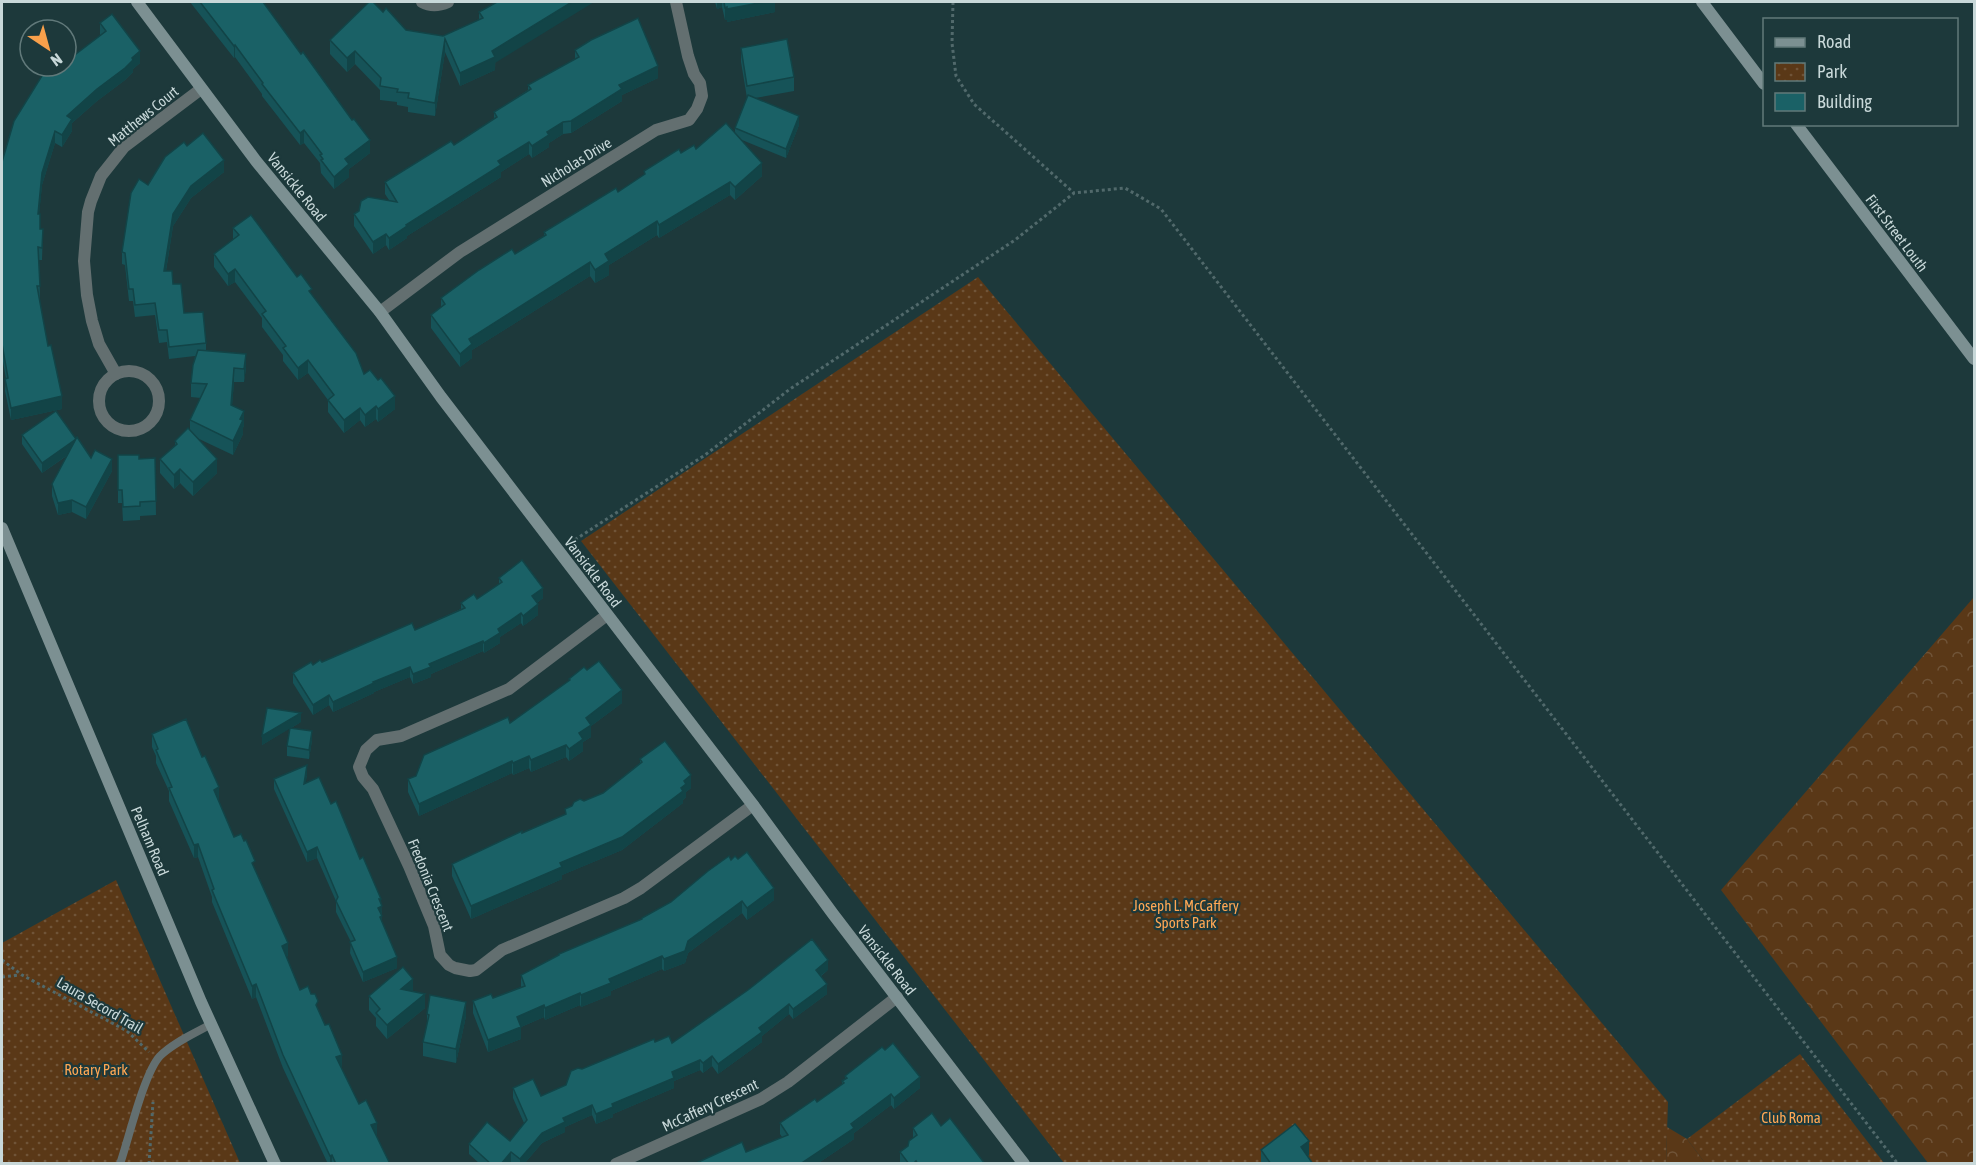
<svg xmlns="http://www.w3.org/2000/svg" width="1976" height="1165" viewBox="0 0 1976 1165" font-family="'Asap Condensed',sans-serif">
  <defs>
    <pattern id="forest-crowns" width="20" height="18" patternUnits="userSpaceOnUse" patternTransform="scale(1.5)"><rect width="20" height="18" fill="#5a3817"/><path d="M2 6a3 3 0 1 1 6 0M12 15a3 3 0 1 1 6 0" fill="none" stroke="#705438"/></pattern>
    <pattern id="park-dots" width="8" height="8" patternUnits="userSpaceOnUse" patternTransform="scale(1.5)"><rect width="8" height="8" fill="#5a3817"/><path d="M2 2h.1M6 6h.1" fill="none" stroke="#705438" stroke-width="1.8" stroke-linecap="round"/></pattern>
  </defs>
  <rect width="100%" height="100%" fill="#1d393b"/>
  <!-- forest -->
  <g fill="url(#forest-crowns)">
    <path d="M1974,597V1163H1928L1721,890Z"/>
    <path d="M1667,1127L1687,1139L1705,1163L1666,1164Z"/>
  </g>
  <!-- park -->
  <g fill="url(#park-dots)">
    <path d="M978,277L1668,1102L1666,1163H1064L581,541Z"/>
    <path d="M116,880L240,1163H2V943Z"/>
    <path d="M1800,1054L1884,1163H1705L1687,1139Z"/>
  </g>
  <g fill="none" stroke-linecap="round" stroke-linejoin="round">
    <!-- path -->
    <g stroke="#51696b" stroke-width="3" stroke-dasharray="3 3" stroke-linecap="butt">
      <path d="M953,2L952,43L956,76L974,104L1074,193"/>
      <path d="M570,543L705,455L790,389L1015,240L1074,193L1125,188L1161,209L1898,1164"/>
      <path d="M2,960L22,975L127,1031L149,1052"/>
      <path d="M2,977L20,975"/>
      <path d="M149,1164L153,1102"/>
    </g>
    <!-- lane -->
    <path stroke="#636f70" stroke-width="8" d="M120,1164C129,1138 144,1073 160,1056C174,1042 194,1034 211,1024"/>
    <!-- street -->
    <g stroke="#636f70" stroke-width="12">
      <path d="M422,2C431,7 439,6 448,2"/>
      <path d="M380,312L460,252L656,130L689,120L697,109L702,96L700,83L694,74L688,56L676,2"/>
      <circle cx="129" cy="401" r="30"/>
      <path d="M116,374L99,344L92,321L87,295L84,261L88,212L91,201L101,176L124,147L201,89"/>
      <path d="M607,615L509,689L401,736L377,740L366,750L359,767L363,777L373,789L409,866L434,926L440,955L449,965L455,968L470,971L476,970L502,950L624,898L641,888L753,805"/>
      <path d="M616,1164L761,1099L788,1082L897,997"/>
    </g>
    <!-- secondary -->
    <g stroke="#7c9092" stroke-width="12">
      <path d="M137,2L256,161L380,312L441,397L753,805L833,914L1024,1164"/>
      <path d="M1702,2L1764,84"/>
      <path d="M1796,124L1974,359"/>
      <path d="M2,528L201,1002L275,1164"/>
    </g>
  </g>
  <!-- wall -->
  <g fill="#165358">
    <path d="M190,2H263L370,153L349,169V177L334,189L321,173L320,163L304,143L300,145L262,96V94L235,57L234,58Z"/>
    <path d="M497,2L495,70L460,86L445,52L435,116L408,112V107L397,105V102L380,100V90L355,64L347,72L330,54V40L383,12L406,30L443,36L479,20V12Z"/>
    <path d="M715,2H775V12L727,22V20H725L722,7L717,9Z"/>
    <path d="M100,23L140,63L133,69V72L125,80L97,101L72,123V131L62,147L55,143L42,185L39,214L40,229H43L42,260H39L40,298H39L48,346L62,409L11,420L5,391L6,379L2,356V162L68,60L100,36Z"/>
    <path d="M741,48L794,77V91L755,98L799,125L786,158L742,140L762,176L735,200L730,195L659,238L657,235L609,265V275L595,283L590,276L472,350V358L460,367L431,328V315L441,308V298L544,236V232L618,192L644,175V171L681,153L696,149L735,133V128L747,98L741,62Z"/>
    <path d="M575,50L658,78L622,95V101L571,133L563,134L549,143V147L532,158L529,154L501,172V177L407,236V238L389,250L386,245L373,254L354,226V214L389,200L385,194V182L454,145L494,119V112L528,90V85L575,59Z"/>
    <path d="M187,146L224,172L191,198L173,226L166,271L173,284L184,313L206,343V351L246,368L244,382H234L232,405L244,425L243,428V434L233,455L197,438L217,473L193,496L180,483L174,489L160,473V459L175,446V441L190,430V420L201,398L191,397V383L195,356L169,359L167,342L159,343L155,315L135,317L133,301H129L125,265L122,264V252L148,185Z"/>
    <path d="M233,228L297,277L312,295L364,374L395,409L378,422L376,419L365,427L360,420L344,433L328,412V400L308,373L298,380L283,361V355L262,327V318L235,282L228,286L214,267V254L233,240Z"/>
    <path d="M22,435L76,439L91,458L112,471L86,519L72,512L58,515L52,496V484L68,455L42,473L22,444Z"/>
    <path d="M118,455L139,459L155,458L156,515L140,516V520L123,521L122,503H118Z"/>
    <path d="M499,578L543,598L537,603L538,615L523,626L521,623L500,637V643L484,653L483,651L431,674V677L413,684L410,677L374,692V693L333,712L329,705L313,715L293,683V673L313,665L415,630L461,609V603L477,599L499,584Z"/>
    <path d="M587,670L622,703L591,726V737L583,742V751L569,761L566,757L531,772L529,768L513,775L512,773L419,816L408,792V779L416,776L510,723L569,681V679Z"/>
    <path d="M301,722L291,728L312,740L309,759L287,756V746L290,728L262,745V736Z"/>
    <path d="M152,734L219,800H218L234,837L255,869L288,956L286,957L300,990L318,1009L341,1068L359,1104L390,1164H328L283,1068L256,997L252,999L212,902V897L198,857L194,858L169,801V791L156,763V756L152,747Z"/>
    <path d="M640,759L691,788L686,792V797L683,800V803L622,850L562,875V879L471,919L452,876V864L565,815V809L603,793L640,763Z"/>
    <path d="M307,775L305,784L331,804L381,899L382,923L397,968L363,982L350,953L351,942L336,912V901L317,858L307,862L274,789V779Z"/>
    <path d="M731,860L774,900L747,920L742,913L688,953L685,963L664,971L662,969L611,991V995L581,1007L580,1005L545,1020L544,1017L521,1027V1039L488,1052L473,1013V1001L493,998L521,987V975L559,956V954L642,919V918L671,902Z"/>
    <path d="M828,970L821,976L827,994L793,1019L789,1014L762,1036V1042L718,1074L712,1066L703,1073L700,1070L674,1081V1088L613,1114V1117L596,1124L592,1115L565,1127V1132L542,1143L524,1164H513L511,1162L509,1164H480L469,1154V1144L510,1141L524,1123L513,1098V1088L541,1096L566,1085L582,1069L655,1042L672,1043Z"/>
    <path d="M413,991L425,1008L387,1039L376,1026V1018L369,1010V996Z"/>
    <path d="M427,1014L466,1016L456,1063L423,1056V1042L427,1026Z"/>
    <path d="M845,1076L920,1088L894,1109L891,1105L854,1133V1139L817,1164H694L746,1152L782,1137L780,1134V1123L817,1102L842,1085V1081L845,1079Z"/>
    <path d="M941,1126L985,1164H900V1152L908,1146L913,1138V1128Z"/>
    <path d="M1261,1150L1309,1155L1308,1156L1313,1164H1261Z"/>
  </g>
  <!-- shaded-wall -->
  <g fill="#124447">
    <path d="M572,2H594L495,63V70L460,86V73L492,51Z"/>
    <path d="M717,2H722V7L717,9Z"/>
    <path d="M764,2H775V12L727,22V9Z"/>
    <path d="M727,7V20H725V8Z"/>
    <path d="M445,39V52L435,116V103Z"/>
    <path d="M235,45V57L234,58V46Z"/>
    <path d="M140,51V63L133,69V72L125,80L97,101L72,123V131L62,147V135L67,116Z"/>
    <path d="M355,51V64L347,72V58Z"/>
    <path d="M658,66V78L622,95V101L571,133V121L619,85Z"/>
    <path d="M799,116V125L786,158V149Z"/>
    <path d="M563,122V134L549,143V147L532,158V146L547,132Z"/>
    <path d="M304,130V143L300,145V133Z"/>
    <path d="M55,131V143L42,185L38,227V214L42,173Z"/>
    <path d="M370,140V153L349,169V177L334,189V177L345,159Z"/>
    <path d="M529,142V154L501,172V177L407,236V238L389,250V238L406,225L498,161Z"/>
    <path d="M224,160V172L191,198L173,226L164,283V271L173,214L191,186Z"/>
    <path d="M762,163V176L735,200V187Z"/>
    <path d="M730,182V195L659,238V225Z"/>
    <path d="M657,221V235L609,265V275L595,283V270L605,254Z"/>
    <path d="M386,234V245L373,254V242Z"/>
    <path d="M590,262V276L472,350V358L460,367V354L469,339Z"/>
    <path d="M235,269V282L228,286V274Z"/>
    <path d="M246,354V368L244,382V369Z"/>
    <path d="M308,360V373L298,380V368Z"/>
    <path d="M234,368V382L231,419V405Z"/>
    <path d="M62,396V409L11,420V408Z"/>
    <path d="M395,396V409L378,422V409Z"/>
    <path d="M376,406V419L365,427V415Z"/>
    <path d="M360,408V420L344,433V420Z"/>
    <path d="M244,411V425L243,428V434L233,455V441L240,419Z"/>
    <path d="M76,439V449L42,473V463Z"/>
    <path d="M112,459V471L86,519V507Z"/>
    <path d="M217,459V473L193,496V482Z"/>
    <path d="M180,469V483L174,489V475Z"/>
    <path d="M72,500V512L58,515V503Z"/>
    <path d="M543,588V598L532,607V596Z"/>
    <path d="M538,604V615L523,626V616Z"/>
    <path d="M521,613V623L500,637V643L484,653V643L498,629Z"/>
    <path d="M483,641V651L431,674V677L413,684V674L429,664Z"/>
    <path d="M410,667V677L374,692V693L333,712V702L373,682Z"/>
    <path d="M622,690V703L591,726V737L583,742V751L569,761V749L579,733L586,718Z"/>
    <path d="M329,695V705L313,715V705Z"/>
    <path d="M301,713V722L262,745V736Z"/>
    <path d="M312,731V740L309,759V750Z"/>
    <path d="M566,745V757L531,772V760Z"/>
    <path d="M529,756V768L513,775V763Z"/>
    <path d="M512,761V773L419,816V804Z"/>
    <path d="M307,765V775L304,795V784Z"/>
    <path d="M691,775V788L686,792V797L683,800V803L622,850L562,875V879L471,919V906L560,863L681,788L684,781Z"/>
    <path d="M219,787V800L214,802V790Z"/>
    <path d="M198,844V857L194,858V845Z"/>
    <path d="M317,847V858L307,862V852Z"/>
    <path d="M774,888V900L747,920V908Z"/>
    <path d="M379,899H381L382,927L378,918Z"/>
    <path d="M742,901V913L688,953L685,963L664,971V959Z"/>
    <path d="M288,943V956L282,958V946Z"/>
    <path d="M662,956V969L611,991V995L581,1007V995L609,979Z"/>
    <path d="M397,957V968L363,982V972Z"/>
    <path d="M828,960V970L816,979V970Z"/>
    <path d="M413,979V993L401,989Z"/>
    <path d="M256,984V997L252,999V986Z"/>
    <path d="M827,984V994L793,1019V1009Z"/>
    <path d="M580,993V1005L545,1020V1008Z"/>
    <path d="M425,994V1008L387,1039V1025Z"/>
    <path d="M466,1002V1016L456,1063V1049Z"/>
    <path d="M789,1004V1014L762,1036V1042L718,1074V1064L759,1028Z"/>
    <path d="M544,1005V1017L521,1027V1039L488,1052V1040L517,1017Z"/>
    <path d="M342,1055V1068L336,1057Z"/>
    <path d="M712,1056V1066L703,1073V1063Z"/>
    <path d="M700,1060V1070L674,1081V1088L613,1114V1117L596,1124V1114L612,1104L672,1072Z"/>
    <path d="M920,1077V1088L894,1109V1098Z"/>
    <path d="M891,1094V1105L854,1133V1139L817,1164H800Z"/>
    <path d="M592,1105V1115L565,1127V1132L542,1143L524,1164H520V1159L542,1133L563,1118Z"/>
    <path d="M377,1123V1136L371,1125Z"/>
    <path d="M1309,1141V1155L1301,1161V1147Z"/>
    <path d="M511,1152V1162L509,1164H501Z"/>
    <path d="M332,1155V1164H330V1156Z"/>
  </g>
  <!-- building -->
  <g fill="#1a6166" stroke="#124447" stroke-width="1.5">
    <path d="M200,2H263L301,54L303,52L352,120L354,119L370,140L345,159L349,164L334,177L321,160L323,159L320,155L322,154L304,130L300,133L262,84L263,83L235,45L234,46Z"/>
    <path d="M369,2H373L383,12L386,8L406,30L443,36L483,18L479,12L497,2H572L492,51L495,57L460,73L445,39L435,103L408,98L409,93L397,92L398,89L380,86L381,78L355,51L347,58L330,40Z"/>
    <path d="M724,2H764L727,9V7L725,8Z"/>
    <path d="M112,14L140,51L132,58L133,60L125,68L97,89L67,116L72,119L62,135L55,131L42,173L38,214H40V229H43L42,248L38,247L40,286H37L48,346L51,345L62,396L11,408L5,379L8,378L2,344V162L14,121L48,66H66V58L68,60L106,31L100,23Z"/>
    <path d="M638,18L658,66L619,85L622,89L571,121L563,122L547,132L549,135L532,146L529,142L498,161L501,165L406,225L407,226L389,238L386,234L373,242L354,214L359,211L361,201L368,197L397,202L385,182L451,141L454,145L497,117L494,112L531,89L528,85L579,57L575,50L591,40Z"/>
    <path d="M787,39L794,77L747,86L741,48Z"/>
    <path d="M748,95L799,116L786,149L735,128Z"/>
    <path d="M726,123L762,163L735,187L730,182L659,225L657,221L605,254L609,261L595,270L590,262L469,339L472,344L460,354L431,315L445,304L441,298L479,270L512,249L515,254L546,235L544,232L616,188L618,192L645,174L644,171L679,149L681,153L694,145L696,149Z"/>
    <path d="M203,133L224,160L191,186L173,214L164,271H172L173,284H181L184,313L203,312L206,343L169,347L167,330H159L155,303L135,305L133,289H129L125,253L122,252L131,193L139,179L148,185L165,157L184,142L187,146Z"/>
    <path d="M251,215L297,277L301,274L312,289L309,291L356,353L364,374L370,370L378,380L381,378L395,396L378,409L376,406L365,415L360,408L344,420L328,400L334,395L308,360L298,368L283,348L286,346L262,314L266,311L235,269L228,274L214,254L239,235L233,228Z"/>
    <path d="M198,350L246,354L244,369L234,368L231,405L244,411L240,419L243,420L233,441L190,420L207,384L191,383L193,365Z"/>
    <path d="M56,411L76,439L42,463L22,435Z"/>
    <path d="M188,428L217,459L193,482L180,469L174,475L160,459L177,444L175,441Z"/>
    <path d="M77,437L91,458L95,450L112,459L86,507L72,500L58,503L52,484Z"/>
    <path d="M118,455H139V459L155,458L156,501L140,502V506L123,507L122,490H118Z"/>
    <path d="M522,560L543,588L532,596L538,604L523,616L521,613L498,629L500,633L484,643L483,641L429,664L431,667L413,674L410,667L373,682L374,683L333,702L329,695L313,705L293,673L311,662L313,665L320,660L322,662L412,623L415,630L465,608L461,603L474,594L477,599L502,582L499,578Z"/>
    <path d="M599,661L622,690L586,718L591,725L579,733L583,739L569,749L566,745L531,760L529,756L513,763L512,761L419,804L408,779L416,776L424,755L508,717L510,723L570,680L569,679L584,667L587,670Z"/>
    <path d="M267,708L301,713L262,736Z"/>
    <path d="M186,719L202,757L205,756L219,787L214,790L234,837L241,834L244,841L246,840L255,861L252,863L288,943L282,946L300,990L308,986L311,994H315L318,1001L316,1005L325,1025L329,1024L342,1055L336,1057L359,1104L366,1100L377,1123L371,1125L390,1164H336L332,1155L330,1156L283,1055L256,984L252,986L212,890L214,889L198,844L194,845L169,788L172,787L156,750L158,749L152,734Z"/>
    <path d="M290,728L312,731L309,750L287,746Z"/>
    <path d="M665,741L691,775L684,781L686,784L681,788L683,791L622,837L560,863L562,867L471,906L452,864L522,831V833L566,814L565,809L572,806L574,802L580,799L584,801L603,793L642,762L640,759Z"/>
    <path d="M307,765L304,784L319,777L331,804L336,801L360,859L363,857L381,899H379L382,906L378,908L382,916L380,917L397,957L363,972L350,942L355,940L336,901L338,897L317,847L307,852L274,779Z"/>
    <path d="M747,852L774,888L747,908L742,901L688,941L685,951L664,959L662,956L609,979L611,983L581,995L580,993L545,1008L544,1005L517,1017L521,1027L488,1040L473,1001L491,994L493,998L525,986L521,975L559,955V954L642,919V918L671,902L708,871L729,856L731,860L735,856L738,859Z"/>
    <path d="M812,939L828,960L816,970L827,984L793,1009L789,1004L759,1028L762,1032L718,1064L712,1056L703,1063L700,1060L672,1072L674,1078L612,1104L613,1107L596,1114L592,1105L563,1118L565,1122L542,1133L520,1159L511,1152L501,1164H491L469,1144L487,1122L510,1141L527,1120L513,1088L533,1079L541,1096L566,1085L571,1071L578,1068L582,1069L654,1039L655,1042L669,1036L672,1043L748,990Z"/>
    <path d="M403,967L413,979L401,989L425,994L387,1025L376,1013L380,1009L369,996Z"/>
    <path d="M430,995L466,1002L456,1049L423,1042L429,1015L427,1014Z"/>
    <path d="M893,1043L920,1077L894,1098L891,1094L851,1124L854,1128L800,1164H694L742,1142L746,1152L788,1135L780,1123L815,1099L817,1102L844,1083L842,1081L847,1078L845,1076L882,1047L885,1050Z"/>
    <path d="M932,1113L941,1126L950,1118L985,1164H918L916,1161L913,1164H909L900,1152L908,1146L909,1141L917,1135L913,1128Z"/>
    <path d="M1295,1124L1309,1141L1301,1147L1313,1164H1271L1261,1150Z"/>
  </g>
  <g text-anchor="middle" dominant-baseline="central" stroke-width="4.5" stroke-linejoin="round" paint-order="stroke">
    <!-- street labels -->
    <g font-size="15" fill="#c8d8d9" stroke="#1d393b">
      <text transform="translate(143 116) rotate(-39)">Matthews Court</text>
      <text transform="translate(576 162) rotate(-32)">Nicholas Drive</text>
      <text transform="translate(297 187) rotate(51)">Vansickle Road</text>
      <text transform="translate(1897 233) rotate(53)">First Street Louth</text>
      <text transform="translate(593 572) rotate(53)">Vansickle Road</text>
      <text transform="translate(150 841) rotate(67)">Pelham Road</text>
      <text transform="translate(431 885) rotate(68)">Fredonia Crescent</text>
      <text transform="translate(887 960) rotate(52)">Vansickle Road</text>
      <text transform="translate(100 1005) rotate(30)">Laura Secord Trail</text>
      <text transform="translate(710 1105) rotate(-25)">McCaffery Crescent</text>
    </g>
    <!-- park labels -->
    <g font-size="15" fill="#ffa754" stroke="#1d393b">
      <text x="1186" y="905">Joseph L. McCaffery<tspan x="1186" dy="17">Sports Park</tspan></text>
      <text x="96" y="1069">Rotary Park</text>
      <text x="1791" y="1117">Club Roma</text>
    </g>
  </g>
  <!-- border -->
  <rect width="1976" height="1165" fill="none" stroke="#c8d8d9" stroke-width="6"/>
  <!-- legend -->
  <rect x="1763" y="18" width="195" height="108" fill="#1d393b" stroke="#61797a" stroke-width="1.5"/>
  <rect x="1775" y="38" width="30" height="9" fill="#7c9092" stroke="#61797a" stroke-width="1.5"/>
  <text x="1817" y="48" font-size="18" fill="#c8d8d9">Road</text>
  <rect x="1775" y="63" width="30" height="18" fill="url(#park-dots)" stroke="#61797a" stroke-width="1.5"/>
  <text x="1817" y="78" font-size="18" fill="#c8d8d9">Park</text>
  <rect x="1775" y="93" width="30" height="18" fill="#1a6166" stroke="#61797a" stroke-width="1.5"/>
  <text x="1817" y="108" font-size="18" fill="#c8d8d9">Building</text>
  <!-- north arrow -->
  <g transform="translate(48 48) rotate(144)"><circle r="28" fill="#1d393b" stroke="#61797a" stroke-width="1.5"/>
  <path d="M0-4.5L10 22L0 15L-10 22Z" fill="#f8a04b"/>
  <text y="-9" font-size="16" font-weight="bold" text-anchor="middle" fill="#c8d8d9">N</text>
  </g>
</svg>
